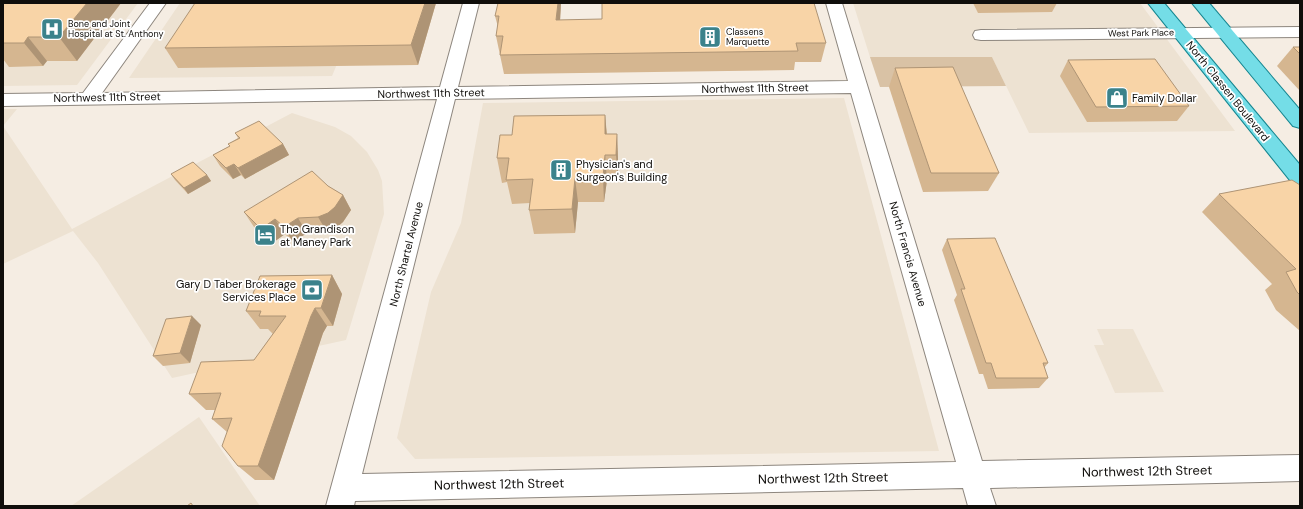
<svg xmlns="http://www.w3.org/2000/svg" width="1303" height="509" viewBox="0 0 1303 509" font-family="'DM Sans',sans-serif">
  <rect width="100%" height="100%" fill="#f5ede3"/>
  <!-- built -->
  <g fill="#ede2d2">
    <path d="M3,3H138L77,85L3,86Z"/>
    <path d="M180,3H390L348,38L332,76L129,78Z"/>
    <path d="M853,3H1140L1235,131L1029,133L992,57H870Z"/>
    <path d="M844,98L939,451L415,459L397,438L431,292L461,223L483,103Z"/>
    <path d="M3,109H17L3,126L72,229L292,113L335,127L351,136L367,152L378,170L382,181L384,214L346,340L172,378L98,263L73,231L3,264Z"/>
    <path d="M1097,329H1133L1164,392L1115,393L1094,345H1104Z"/>
    <path d="M199,417L260,506H71Z"/>
  </g>
  <!-- green -->
  <path fill="#d9c2a5" d="M870,57H992L1006,86L880,87Z"/>
  <g fill="none" stroke-linecap="round" stroke-linejoin="round">
    <!-- minor casing -->
    <g stroke="#8d867e" stroke-width="2">
      <g id="minor">
        <path d="M150,3H166L102,93L440,87L463,3H479L458,87L848,81L826,3H842L982,461L1300,455V481L990,488L996,506H968L963,488L355,501L354,506H326L437,99L3,106V94L83,93ZM851,93L956,462L362,474L455,99Z"/>
        <path d="M1300,27V37L981,40L975,39L973,35L975,31L981,30Z"/>
      </g>
    </g>
    <!-- major casing -->
    <g stroke="#158690" stroke-width="2">
      <g id="major">
        <path d="M1148,3H1164L1300,165V186L1293,184Z"/>
        <path d="M1192,3H1209L1300,110V128L1293,126Z"/>
      </g>
    </g>
    <!-- minor -->
    <use href="#minor" fill="#fff" fill-rule="evenodd"/>
    <!-- major -->
    <use href="#major" fill="#74dde7" fill-rule="evenodd"/>
  </g>
  <!-- wall -->
  <g fill="#d5b690">
    <path d="M3,3H121L77,61H47L43,66L9,67L3,59Z"/>
    <path d="M436,3L418,65L178,68L165,48Z"/>
    <path d="M561,3L560,20L826,43L821,62H795L794,70L504,74L496,36L498,27L495,16Z"/>
    <path d="M973,3H1057L1052,12L978,13Z"/>
    <path d="M1293,47H1300V91L1277,66Z"/>
    <path d="M1068,60L1189,106L1177,121L1087,122L1060,76Z"/>
    <path d="M895,68L999,173L988,191L923,192L889,87Z"/>
    <path d="M605,115L607,134H617L618,159V180H607L604,202H578L575,233L534,234L529,210L530,203L512,204L507,182L502,183L497,158Z"/>
    <path d="M235,133L283,144L289,155L245,179L241,175L233,179L220,166L213,155L230,146L228,144L238,138Z"/>
    <path d="M171,174L207,175L211,181L188,194L175,180Z"/>
    <path d="M1300,185V331L1276,310L1265,290L1272,284L1202,212L1219,194Z"/>
    <path d="M328,186L343,195L351,210L343,222L336,228L327,232L307,233L293,242L285,234L271,244L254,227L244,212Z"/>
    <path d="M947,239L1048,363L1044,368L1048,378L1039,388L988,389L983,374H979L954,300L957,295L942,250Z"/>
    <path d="M332,275L342,294L333,326H327L323,333L274,480H255L238,466L227,432L212,419L215,410H206L189,394L254,360L273,334L268,329H260L246,311Z"/>
    <path d="M201,325L190,363L163,366L153,356Z"/>
  </g>
  <!-- shaded-wall -->
  <g fill="#ae9475">
    <path d="M87,3H121L77,61L59,37Z"/>
    <path d="M425,3H436L418,65L411,45Z"/>
    <path d="M558,3H561L559,39L556,20Z"/>
    <path d="M28,37L47,61L43,66L24,43Z"/>
    <path d="M605,115L607,139L605,134Z"/>
    <path d="M617,134L618,159V180L616,155Z"/>
    <path d="M283,144L289,155L245,179L238,168Z"/>
    <path d="M605,155L607,180L604,202L603,177Z"/>
    <path d="M234,164L241,175L233,179L226,168Z"/>
    <path d="M207,175L211,181L188,194L184,188Z"/>
    <path d="M575,178L578,202L575,233L572,209Z"/>
    <path d="M343,195L351,210L343,222L336,228L327,232L318,217Z"/>
    <path d="M298,218L307,233L293,242L284,227Z"/>
    <path d="M275,219L285,234L271,244L261,229Z"/>
    <path d="M332,275L342,294L333,326L321,308Z"/>
    <path d="M315,308L327,326L323,333L274,480L258,466L311,316Z"/>
    <path d="M192,316L201,325L190,363L180,353Z"/>
  </g>
  <!-- building -->
  <g fill="#f8d4a7" stroke="#ae9475">
    <path d="M3,3H87L59,37H28L24,43H3Z"/>
    <path d="M195,3H425L411,45L165,48Z"/>
    <path d="M498,3H558L556,20L602,19V3H814L826,43H796L798,51L500,55L503,36H496L499,16H495Z"/>
    <path d="M1293,47H1300V54Z"/>
    <path d="M1155,59L1189,106L1096,107L1068,60Z"/>
    <path d="M953,67L999,173H931L895,68Z"/>
    <path d="M605,115V134H617L616,155H605L603,177L575,178L572,209L529,210L533,179L506,180L509,158H497L500,135H512L514,116Z"/>
    <path d="M259,121L283,144L238,168L234,164L226,168L213,155L230,146L228,144L240,138L235,133Z"/>
    <path d="M193,162L207,175L184,188L171,174Z"/>
    <path d="M312,171L328,186L343,195L335,207L328,213L318,217L298,218L284,227L275,219L261,229L244,212Z"/>
    <path d="M1292,180L1300,185V295L1297,292L1286,272L1296,269L1219,194Z"/>
    <path d="M995,238L1048,363H1043L1048,378H996L991,363H986L961,289H965L947,239Z"/>
    <path d="M332,275L321,308H315L311,316L258,466H238L222,446L232,418L212,419L221,393L189,394L201,362L254,360L286,316H259L261,311H246L260,276Z"/>
    <path d="M192,316L180,353L153,356L166,319Z"/>
    <path d="M191,503L193,506H187Z"/>
  </g>
  <!-- icons -->
  <defs>
    <g id="hospital-square" transform="scale(1.15)"><rect x="-9" y="-9" width="18" height="18" rx="4" fill="#3b828b" stroke="#fff"/><path d="M-5-5h3v3.5h4V-5h3V5h-3V1.5h-4V5h-3Z" fill="#fff"/></g>
    <g id="building-square" transform="scale(1.15)"><rect x="-9" y="-9" width="18" height="18" rx="4" fill="#3b828b" stroke="#fff"/><path d="M-4-6H4V6H1V3H-1V6H-4ZM-2.5-4.3h1.7v1.8h-1.7ZM.8-4.3h1.7v1.8H.8ZM-2.5-1h1.7V.8h-1.7ZM.8-1h1.7V.8H.8Z" fill="#fff"/></g>
    <g id="shop-square" transform="scale(1.15)"><rect x="-9" y="-9" width="18" height="18" rx="4" fill="#3b828b" stroke="#fff"/><path d="M-5-2.5h2.3a2.7 3.5 0 0 1 5.4 0H5L5.5 6h-11ZM-1.5-2.5h3a1.5 2.3 0 0 0-3 0Z" fill="#fff"/></g>
    <g id="hotel-square" transform="scale(1.15)"><rect x="-9" y="-9" width="18" height="18" rx="4" fill="#3b828b" stroke="#fff"/><path d="M-6-4.5h1.5V1H6V5H4.5V3h-9V5H-6ZM-4 0a1.8 1.8 0 1 1 3.6 0ZM.5 0V-2.5h3Q6-2.5 6 0Z" fill="#fff"/></g>
    <g id="bank-square" transform="scale(1.15)"><rect x="-9" y="-9" width="18" height="18" rx="4" fill="#3b828b" stroke="#fff"/><path d="M-6-4H6V4H-6ZM0-2.3a2.3 2.3 0 1 0 0 4.6a2.3 2.3 0 1 0 0-4.6Z" fill="#fff"/></g>
  </defs>
  <g fill-rule="evenodd">
    <use href="#hospital-square" x="52" y="29"/>
    <use href="#building-square" x="710" y="37"/>
    <use href="#shop-square" x="1117" y="98"/>
    <use href="#building-square" x="561" y="170"/>
    <use href="#hotel-square" x="265" y="235"/>
    <use href="#bank-square" x="312" y="290"/>
  </g>
  <g text-anchor="middle" dominant-baseline="central" stroke-width="3.5" stroke-linejoin="round" paint-order="stroke">
    <!-- far-poi labels -->
    <g font-size="9" fill="#100e0b" stroke="#fff" text-anchor="start">
      <text x="68" y="24">Bone and Joint<tspan x="68" dy="10">Hospital at St. Anthony</tspan></text>
      <text x="726" y="32">Classens<tspan x="726" dy="10">Marquette</tspan></text>
    </g>
    <!-- far-street labels -->
    <g font-size="9" fill="#100e0b" stroke="#fff">
      <text transform="translate(1141 33) rotate(-1)">West Park Place</text>
    </g>
    <!-- street labels -->
    <g font-size="11" fill="#100e0b" stroke="#fff">
      <text transform="translate(755 88) rotate(-1)">Northwest 11th Street</text>
      <text transform="translate(1228 91) rotate(51)">North Classen Boulevard</text>
      <text transform="translate(431 93) rotate(-1)">Northwest 11th Street</text>
      <text transform="translate(107 97) rotate(-1)">Northwest 11th Street</text>
      <text transform="translate(406 254) rotate(-76)">North Shartel Avenue</text>
      <text transform="translate(908 254) rotate(74)">North Francis Avenue</text>
    </g>
    <!-- poi labels -->
    <g font-size="11" fill="#100e0b" stroke="#fff" text-anchor="start">
      <text x="1132" y="98">Family Dollar</text>
      <text x="576" y="164">Physician's and<tspan x="576" dy="13">Surgeon's Building</tspan></text>
      <text x="280" y="229">The Grandison<tspan x="280" dy="13">at Maney Park</tspan></text>
      <text x="296" y="284" text-anchor="end">Gary D Taber Brokerage<tspan x="296" dy="13">Services Place</tspan></text>
    </g>
    <!-- near-street labels -->
    <g font-size="13" fill="#100e0b" stroke="#fff">
      <text transform="translate(1147 471) rotate(-1)">Northwest 12th Street</text>
      <text transform="translate(823 478) rotate(-1)">Northwest 12th Street</text>
      <text transform="translate(499 484) rotate(-1)">Northwest 12th Street</text>
    </g>
  </g>
  <!-- border -->
  <rect width="1303" height="509" fill="none" stroke="#100e0b" stroke-width="8"/>
</svg>
